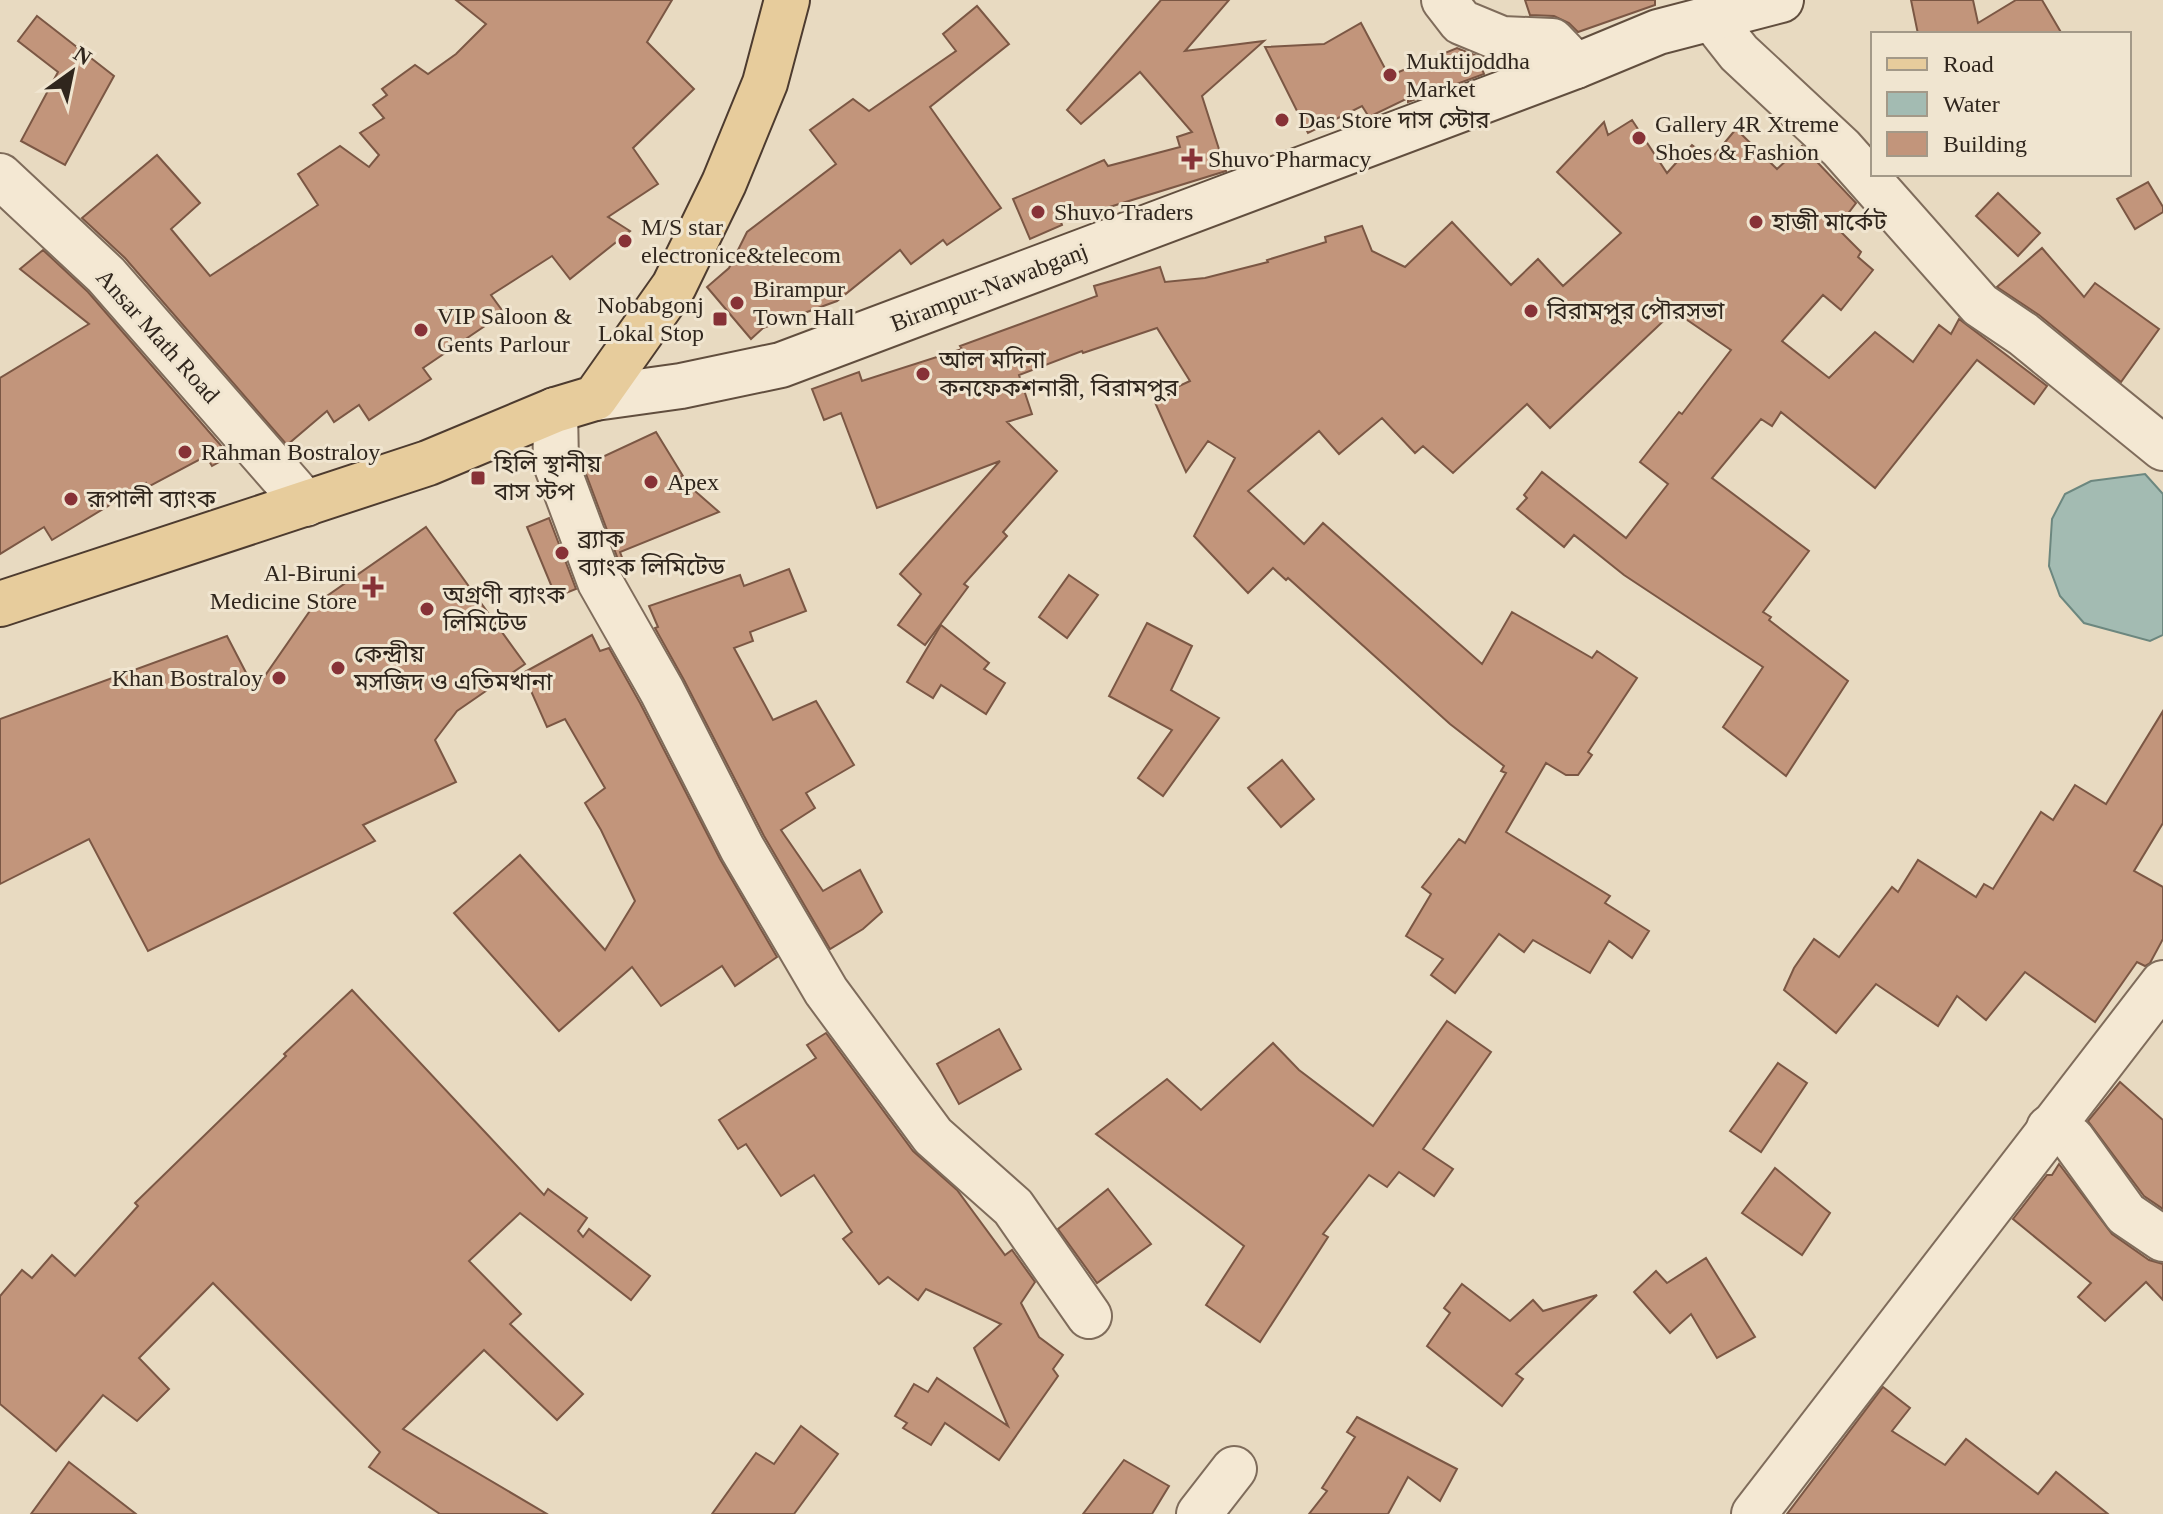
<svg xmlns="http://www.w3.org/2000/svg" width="2163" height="1514" viewBox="0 0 2163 1514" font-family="'Times New Roman','Noto Sans Bengali',serif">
  <rect width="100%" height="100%" fill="#e8dac1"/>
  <!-- water -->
  <path fill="#a3bbb2" stroke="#6c877f" stroke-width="2" d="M2145,474L2163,494V635L2150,641L2084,623L2060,596L2049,566L2052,519L2065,494L2091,481Z"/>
  <!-- building -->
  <g fill="#c2957b" stroke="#7b5744" stroke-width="2">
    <path d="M456,0H672L647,42L694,89L633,148L658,184L608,217L630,231L570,279L552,256L491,295L504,313L423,368L431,379L369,420L359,405L334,422L327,411L287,445L125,258L82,218L157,155L200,203L171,229L210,276L318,205L298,174L340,146L369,167L379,155L360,133L384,118L373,105L387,95L382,89L415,65L428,74L456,54L486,24Z"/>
    <path d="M1161,0H1229L1185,51L1264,41L1202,96L1226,171L1061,222L1062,225L1030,239L1013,199L1104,160L1108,166L1180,147L1177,137L1192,132L1140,72L1081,124L1067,110Z"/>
    <path d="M1525,0H1655V5L1578,32L1569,23L1554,16L1530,15Z"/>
    <path d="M1911,0H1973L1978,23L2016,0H2042L2062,34H1918Z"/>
    <path d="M977,6L1009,44L930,107L1001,208L947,245L943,240L911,264L900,250L837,301L763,328L751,339L707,287L729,268L747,232L836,164L810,130L853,99L869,111L956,51L943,34Z"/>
    <path d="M37,16L114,76L65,165L21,141L58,72L18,41Z"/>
    <path d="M1361,23L1389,76L1457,48L1477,56L1484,74L1408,102V98L1369,117L1362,106L1308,133L1265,47L1324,44Z"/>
    <path d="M1632,120L1667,173L1692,145L1711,159L1736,129L1777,169L1802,146L1856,203L1837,228L1861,252L1858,257L1873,270L1841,310L1823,295L1782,341L1829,378L1875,332L1913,362L1939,325L1951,334L1959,319L2047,386L2034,404L1977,360L1875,488L1781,412L1772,426L1761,419L1712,478L1809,551L1763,612L1771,617L1769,620L1848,681L1786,776L1723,727L1763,667L1624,575L1574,535L1564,547L1517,509L1527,498L1524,495L1542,472L1626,538L1668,484L1640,462L1679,412L1682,414L1731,350L1674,311L1550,428L1527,404L1453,473L1423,446L1415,453L1382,418L1339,454L1319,431L1248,491L1304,544L1323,523L1482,664L1512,612L1592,658L1597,651L1637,678L1588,752L1592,755L1578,775H1566L1546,763L1506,832L1610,896L1605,903L1649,931L1632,958L1609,941L1590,973L1533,940L1524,952L1499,934L1455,993L1431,975L1443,959L1406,936L1431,894L1422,887L1459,839L1465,843L1506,773L1501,771L1504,766L1450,724L1288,578L1286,580L1273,568L1248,593L1194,536L1235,458L1208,441L1186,472L1153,398L1190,381L1157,328L1083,353L1082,351L1019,375L1032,414L1007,422L1057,471L1003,532L1007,536L964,584L968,587L925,645L898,625L921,594L900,574L1000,461L877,508L841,413L824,420L812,389L859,372L862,381L962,349L960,346L1097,296L1094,286L1160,267L1165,282L1205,278L1268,262L1267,260L1326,242L1325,237L1362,226L1372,251L1405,267L1452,222L1511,285L1538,259L1563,286L1621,233L1557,172L1604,122L1608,135Z"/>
    <path d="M2148,182L2163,207V212L2135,229L2117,199Z"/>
    <path d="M1998,193L2040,233L2018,256L1976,216Z"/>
    <path d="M2042,248L2084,297L2095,283L2159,329L2121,382L2039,315L1997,287Z"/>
    <path d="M43,250L88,292L230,456L212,466L206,456L148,487L146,483L52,540L44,527L0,554V378L89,324L20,269Z"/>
    <path d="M656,432L683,476L679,477L719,512L620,552L626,568L622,570L583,466Z"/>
    <path d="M549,518L576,589L556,597L527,527Z"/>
    <path d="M426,527L525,664L457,711L435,740L456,782L363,825L375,841L148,951L89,839L0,884V719L227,636L255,690L314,605Z"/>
    <path d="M789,569L806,611L750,632L753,641L734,648L773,720L816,701L854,765L806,793L815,808L781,830L823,891L860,870L882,912L863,929L830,949L764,836L684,680L655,628L658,627L649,606L740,575L744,586Z"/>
    <path d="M1069,575L1098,595L1067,638L1039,617Z"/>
    <path d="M1147,623L1192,646L1171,690L1219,718L1163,796L1138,778L1172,730L1109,696Z"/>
    <path d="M941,625L989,663L984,669L1005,683L986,714L941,685L933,698L907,682Z"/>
    <path d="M592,635L600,651L609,648L640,703L720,859L777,957L735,986L722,966L661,1006L632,967L559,1031L454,913L520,855L605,950L635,901L601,830L585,803L605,788L565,719L547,727L523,673Z"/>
    <path d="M2163,711V823L2134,871L2163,887V939L2150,963L2145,966L2137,962L2095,1022L2025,972L1986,1020L1957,996L1938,1026L1876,984L1836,1033L1784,990L1794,968L1814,939L1839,957L1892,887L1898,892L1918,860L1976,897L1984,884L1993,889L2041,812L2053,820L2075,785L2106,804Z"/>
    <path d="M1282,760L1314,799L1281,827L1248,788Z"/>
    <path d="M352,990L544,1195L548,1189L587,1218L578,1231L583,1237L589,1229L650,1276L631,1300L520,1213L469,1261L521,1314L510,1324L583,1394L557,1420L484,1350L403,1429L547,1514H440L369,1467L380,1452L213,1283L139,1358L169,1389L137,1421L103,1395L56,1451L0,1404V1296L22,1270L32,1278L52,1255L75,1276L138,1206L135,1203L286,1056L284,1054Z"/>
    <path d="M1447,1021L1491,1052L1423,1149L1453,1169L1434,1196L1399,1172L1387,1187L1369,1175L1323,1234L1328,1237L1260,1342L1206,1305L1244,1246L1096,1134L1167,1079L1201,1110L1273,1043L1299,1070L1373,1126Z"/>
    <path d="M999,1029L1021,1069L959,1104L937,1064Z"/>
    <path d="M826,1033L913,1151L957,1190L1005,1255L1012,1250L1035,1282L1021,1303L1039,1337L1063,1355L1053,1369L1058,1376L999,1460L945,1423L931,1445L903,1428L907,1423L895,1416L914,1384L928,1392L937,1378L1008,1426L974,1348L1001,1324L926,1289L918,1300L888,1277L879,1284L843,1239L852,1232L814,1175L781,1196L746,1144L738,1149L719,1120L816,1058L807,1045Z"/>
    <path d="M1778,1063L1807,1083L1761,1152L1730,1131Z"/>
    <path d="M2120,1082L2163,1120V1209L2144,1196L2088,1121Z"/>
    <path d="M2059,1164L2112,1234L2149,1260L2163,1264V1300L2146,1282L2105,1321L2078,1297L2091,1283L2013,1219L2047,1175H2052Z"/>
    <path d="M1775,1168L1830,1213L1802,1255L1742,1213Z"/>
    <path d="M1108,1189L1151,1244L1097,1283L1058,1229Z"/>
    <path d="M1706,1258L1755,1337L1717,1358L1691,1314L1670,1333L1634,1292L1656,1271L1667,1283Z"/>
    <path d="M1462,1284L1510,1321L1533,1300L1543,1311L1597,1295L1516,1374L1523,1379L1502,1406L1427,1346L1450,1313L1444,1308Z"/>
    <path d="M1883,1387L1910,1408L1892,1431L1945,1465L1966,1439L2038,1494L2056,1472L2108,1514H1787Z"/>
    <path d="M1357,1417L1457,1469L1440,1501L1408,1477L1388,1514H1309L1327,1491L1322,1488L1355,1437L1347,1432Z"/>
    <path d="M801,1426L838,1454L794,1514H712L756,1453L774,1464Z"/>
    <path d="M1124,1460L1169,1486L1152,1514H1083Z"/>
    <path d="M69,1462L136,1514H31Z"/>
  </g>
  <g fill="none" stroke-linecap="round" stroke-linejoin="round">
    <!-- minor casing -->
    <g stroke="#7f6c5b" stroke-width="48">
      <g id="minor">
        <path d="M1444,0L1461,22L1502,39L1552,41L1576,66"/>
        <path d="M1713,20L1739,53L1841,148L1980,305L2023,334L2163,448"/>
        <path d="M0,176L106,275L306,504"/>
        <path d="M555,410L556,464L600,582L662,691L742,848L826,991L933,1136L1013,1207L1089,1316"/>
        <path d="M2049,1128L2072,1139L2126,1214L2163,1239"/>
        <path d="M1199,1514L1234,1469"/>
        <path d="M1754,1514L2163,983"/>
      </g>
    </g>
    <!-- secondary casing -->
    <g stroke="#614e3e" stroke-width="48">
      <path id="secondary" d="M595,398L681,386L781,365L1576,66L1658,32L1781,0"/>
    </g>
    <!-- primary casing -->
    <g stroke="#4d3b2f" stroke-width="48">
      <path id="primary" d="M0,604L428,463L555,410L595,398L674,286L724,183L765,83L787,0"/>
    </g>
    <!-- minor -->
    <use href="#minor" stroke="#f4e8d3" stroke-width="44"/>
    <!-- secondary -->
    <use href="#secondary" stroke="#f4e8d3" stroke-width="44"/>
    <!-- primary -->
    <use href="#primary" stroke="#e7cc9c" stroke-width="44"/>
  </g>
  <!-- markers -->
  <g fill="#873237" stroke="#f0e5d0" stroke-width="3">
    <circle cx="1390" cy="75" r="8"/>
    <circle cx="1282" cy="120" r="8"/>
    <circle cx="1639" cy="138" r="8"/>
    <path d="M1188 147h8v8h8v8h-8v8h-8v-8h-8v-8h8z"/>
    <circle cx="1038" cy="212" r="8"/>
    <circle cx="1756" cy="222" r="8"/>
    <circle cx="625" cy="241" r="8"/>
    <circle cx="737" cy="303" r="8"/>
    <circle cx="1531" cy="311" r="8"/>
    <rect x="712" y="311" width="16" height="16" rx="4"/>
    <circle cx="421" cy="330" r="8"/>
    <circle cx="923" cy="374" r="8"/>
    <circle cx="185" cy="452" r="8"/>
    <rect x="470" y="470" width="16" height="16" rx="4"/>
    <circle cx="651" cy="482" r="8"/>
    <circle cx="71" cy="499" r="8"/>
    <circle cx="562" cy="553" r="8"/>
    <path d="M369 575h8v8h8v8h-8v8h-8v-8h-8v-8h8z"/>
    <circle cx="427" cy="609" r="8"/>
    <circle cx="338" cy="668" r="8"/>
    <circle cx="279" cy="678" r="8"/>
  </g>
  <g text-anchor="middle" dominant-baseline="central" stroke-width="6" stroke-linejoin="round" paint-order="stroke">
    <!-- poi labels -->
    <g font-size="24" fill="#30261d" stroke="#f0e5d0" text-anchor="start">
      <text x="1406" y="61">Muktijoddha<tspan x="1406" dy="28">Market</tspan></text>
      <text x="1298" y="120">Das Store দাস স্টোর</text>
      <text x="1655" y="124">Gallery 4R Xtreme<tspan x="1655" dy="28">Shoes &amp; Fashion</tspan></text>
      <text x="1208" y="159">Shuvo Pharmacy</text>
      <text x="1054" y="212">Shuvo Traders</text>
      <text x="1772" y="222">হাজী মার্কেট</text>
      <text x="641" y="227">M/S star<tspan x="641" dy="28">electronice&amp;telecom</tspan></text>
      <text x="753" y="289">Birampur<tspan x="753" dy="28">Town Hall</tspan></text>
      <text x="704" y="305" text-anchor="end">Nobabgonj<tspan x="704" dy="28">Lokal Stop</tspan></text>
      <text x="1547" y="311">বিরামপুর পৌরসভা</text>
      <text x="437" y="316">VIP Saloon &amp;<tspan x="437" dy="28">Gents Parlour</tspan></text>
      <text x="939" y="360">আল মদিনা<tspan x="939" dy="28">কনফেকশনারী, বিরামপুর</tspan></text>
      <text x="201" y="452">Rahman Bostraloy</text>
      <text x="494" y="464">হিলি স্থানীয়<tspan x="494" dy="28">বাস স্টপ</tspan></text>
      <text x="667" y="482">Apex</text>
      <text x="87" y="499">রূপালী ব্যাংক</text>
      <text x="578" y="539">ব্র্যাক<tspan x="578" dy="28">ব্যাংক লিমিটেড</tspan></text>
      <text x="357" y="573" text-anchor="end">Al-Biruni<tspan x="357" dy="28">Medicine Store</tspan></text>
      <text x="443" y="595">অগ্রণী ব্যাংক<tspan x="443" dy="28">লিমিটেড</tspan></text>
      <text x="354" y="654">কেন্দ্রীয়<tspan x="354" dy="28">মসজিদ ও এতিমখানা</tspan></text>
      <text x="263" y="678" text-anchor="end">Khan Bostraloy</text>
    </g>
    <!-- street labels -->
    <g font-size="24" fill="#30261d" stroke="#f0e5d0">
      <text transform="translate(989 287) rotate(-21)">Birampur-Nawabganj</text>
      <text transform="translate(158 336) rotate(48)">Ansar Math Road</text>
    </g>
  </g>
  <!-- legend -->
  <rect x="1871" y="32" width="260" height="144" fill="#f0e5d0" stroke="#a39988" stroke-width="2"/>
  <rect x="1887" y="58" width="40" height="12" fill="#e7cc9c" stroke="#a39988" stroke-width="2"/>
  <text x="1943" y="72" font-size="24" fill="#30261d">Road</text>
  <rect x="1887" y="92" width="40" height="24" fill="#a3bbb2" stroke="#a39988" stroke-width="2"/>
  <text x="1943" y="112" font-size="24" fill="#30261d">Water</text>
  <rect x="1887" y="132" width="40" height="24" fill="#c2957b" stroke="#a39988" stroke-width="2"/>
  <text x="1943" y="152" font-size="24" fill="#30261d">Building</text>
  <!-- north arrow -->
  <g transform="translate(72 72) rotate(33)" stroke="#f0e5d0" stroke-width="6" paint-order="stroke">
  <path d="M0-6L14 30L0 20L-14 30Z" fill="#30261d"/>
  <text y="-12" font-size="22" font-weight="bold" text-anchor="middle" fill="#30261d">N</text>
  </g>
</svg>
